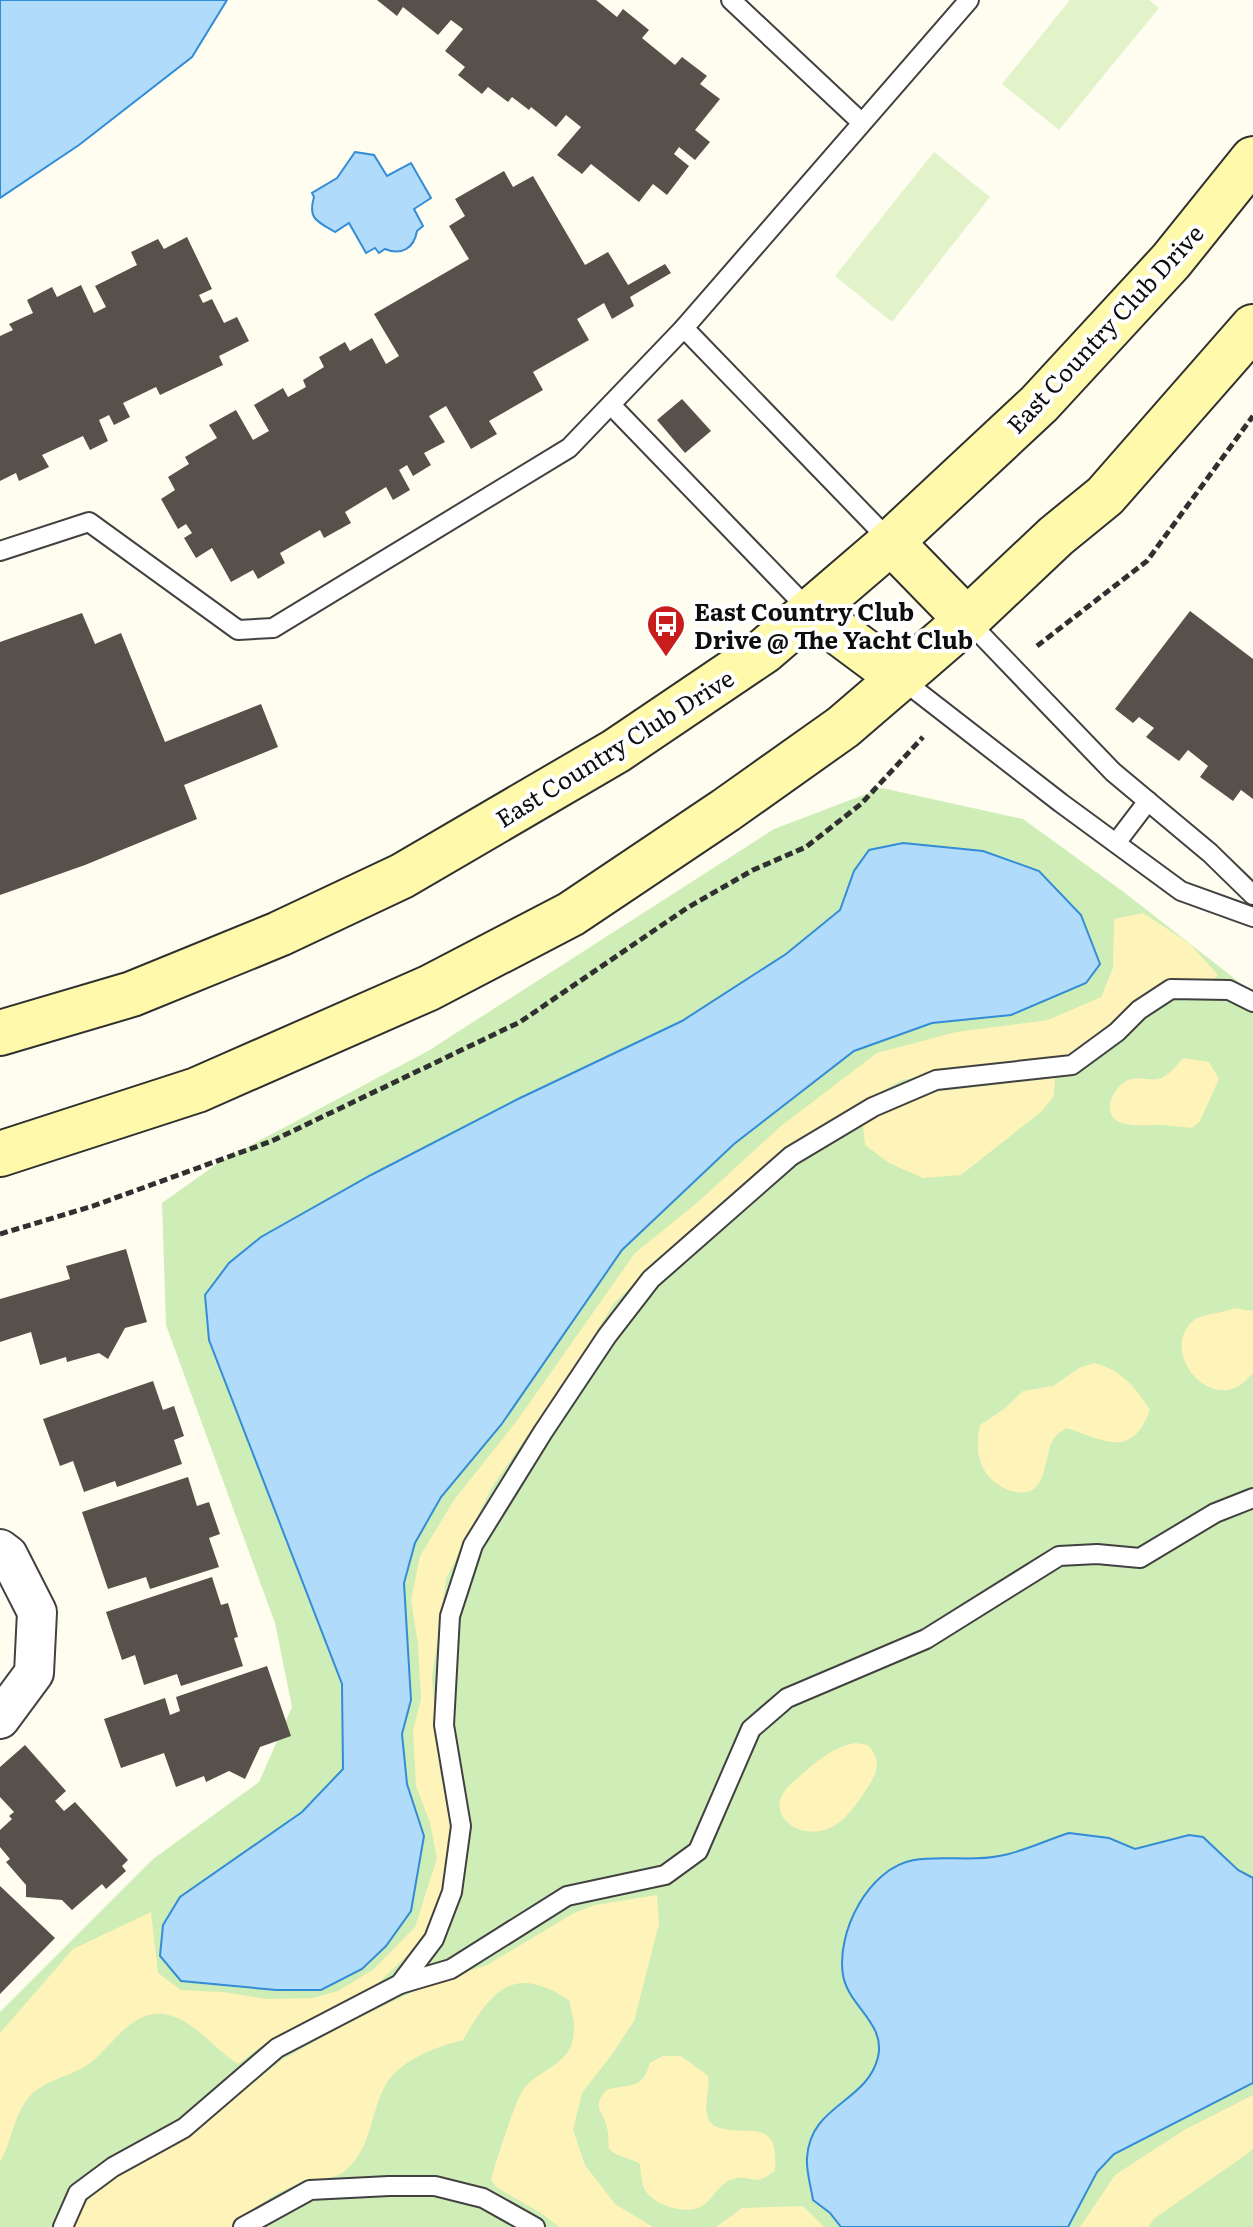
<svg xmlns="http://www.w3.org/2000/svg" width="1253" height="2227" viewBox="0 0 1253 2227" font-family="Literata,serif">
  <rect width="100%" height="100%" fill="#fffdf0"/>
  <!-- green -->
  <path fill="#cfedb6" d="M882,788L1023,819L1125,893L1253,993V2227H0V2012L153,1859L259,1782L292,1707L275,1623L166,1325L162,1203L221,1161L428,1051L774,829Z"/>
  <!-- sand -->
  <g fill="#fef3b9">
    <path d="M1143,913L1189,943L1218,975L1211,982L1185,980L1148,991L1073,1055L1037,1062L948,1072L902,1080L851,1108L715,1208L614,1303L576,1365L492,1487L446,1579L432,1677L440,1773L454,1826L441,1904L422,1941L369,1992L308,2020L259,2048L238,2064C214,2049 193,2018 163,2014C128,2010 109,2053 84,2067C67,2077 44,2081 30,2096C13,2115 12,2142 0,2162V2033L73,1949L151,1912L158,1973L181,1990L223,1992L266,1999L313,1998L338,1991L374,1969L415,1927L437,1858L430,1823L416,1786L413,1731L421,1699L418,1644L411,1600L420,1556L454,1500L516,1422L635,1253L698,1202L781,1126L877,1053L956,1032L1048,1020L1101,997L1113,968L1114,919Z"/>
    <path d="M1184,1058L1209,1062L1219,1079L1200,1121L1192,1128C1182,1127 1171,1126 1161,1125C1147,1124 1107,1132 1110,1104C1111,1097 1117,1087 1123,1083C1137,1072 1152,1085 1165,1076C1172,1072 1178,1063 1184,1058Z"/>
    <path d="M1055,1078L1054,1096L1042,1111L961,1175L923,1178L889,1163L865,1145L863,1125L886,1107L932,1092Z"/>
    <path d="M1234,1308L1253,1311V1373C1249,1377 1244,1383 1239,1386C1203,1406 1161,1349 1193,1321C1202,1313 1222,1314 1234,1308Z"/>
    <path d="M1094,1363C1122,1370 1135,1387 1150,1410C1131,1460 1105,1440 1066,1428C1063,1431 1059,1432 1056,1436C1041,1453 1052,1502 1011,1491C1000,1488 988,1478 983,1468C976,1453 977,1440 980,1425L1004,1409L1023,1391L1053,1386L1079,1368Z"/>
    <path d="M855,1743L868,1745C880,1759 879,1768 870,1784C860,1799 850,1816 834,1826C803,1845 756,1813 793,1782C813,1765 829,1748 855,1743Z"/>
    <path d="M657,1895L659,1924L634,2021L613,2053L582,2093L573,2130L585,2165L615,2204L653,2227H559L541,2213L496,2187L491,2179C497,2160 515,2098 526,2086C545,2066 575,2064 574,2026C574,2017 570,2010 570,2001C513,1963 492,1990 463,2040C436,2047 399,2060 385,2086C370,2114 372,2146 347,2169C335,2181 310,2179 295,2185C271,2195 253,2209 234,2227H71L90,2197L114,2176L182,2141L280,2061L351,2021L430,1984L487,1965L574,1913L595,1905Z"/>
    <path d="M663,2056H681L708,2076C711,2094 699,2112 714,2126C747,2139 779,2114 775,2170C754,2190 751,2172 730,2180C717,2185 712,2203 698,2208C682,2214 651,2204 644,2188C641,2182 641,2171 640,2164C630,2157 618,2158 609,2149C608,2142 609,2135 607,2128C603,2109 591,2109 606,2090C630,2083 642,2091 650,2063Z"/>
    <path d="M1253,2095V2149L1247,2154L1155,2218L1148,2227H1080L1115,2175L1184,2130Z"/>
    <path d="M803,2206L824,2227H716L742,2208Z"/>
  </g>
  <!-- pitch -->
  <g fill="#e2f3c9">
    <path d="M1070,0H1149L1159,8L1059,130L1002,84Z"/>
    <path d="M934,152L990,197L892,322L835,276Z"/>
  </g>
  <!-- water -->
  <g fill="#b1dbfa" stroke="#328cd6" stroke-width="2">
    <path d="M0,0H227L192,57L79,145L0,198Z"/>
    <path d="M355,152L374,155L387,176L411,163L431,198L414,209L423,226L417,231C414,248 402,256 385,249L379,253L375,248L366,253L349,223L335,232C319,222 307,220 314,197L312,193L337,178Z"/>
    <path d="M903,843L983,851L1039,871L1081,915L1100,964L1086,983L1011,1015L932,1023L854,1051L734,1144L622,1250L501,1425L441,1497L415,1543L404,1583L411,1700L402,1734L407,1784L424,1836L411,1911L386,1946L362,1969L321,1990H276L181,1981L160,1956L163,1925L180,1897L302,1812L343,1769L342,1684L209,1340L205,1295L229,1263L261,1237L371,1175L518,1099L682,1021L786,954L840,910L854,871L869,850Z"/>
    <path d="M1069,1833L1109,1838L1135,1849L1189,1835L1203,1837L1238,1870L1253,1878V2083L1114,2154L1097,2172L1068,2227H841L830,2213L813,2200C811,2187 806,2171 807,2158C810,2104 867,2103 878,2057C886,2023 848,2006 843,1975C836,1933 868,1868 914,1860C942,1855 972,1862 999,1856C1023,1852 1046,1840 1069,1833Z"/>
  </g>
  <!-- building -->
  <g fill="#58504a">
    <path d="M377,0H596L617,17L623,9L649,30L642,38L675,65L682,57L707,76L700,84L720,99L695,130L710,142L695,160L679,147L674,154L689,166L667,195L653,184L639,202L591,164L582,174L557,155L581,127L566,115L556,127L531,107L529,110L512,97L508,102L488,87L482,94L458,75L465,67L445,51L463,29L451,20L438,35L403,7L397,16Z"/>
    <path d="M504,171L513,187L533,176L585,265L608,252L628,285L665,264L671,273L630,297L634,306L612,319L604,303L577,319L589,340L533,372L543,390L489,421L497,434L471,449L446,406L429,416L445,442L424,453L431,465L413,476L407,465L399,470L410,490L393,500L386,487L345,512L351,523L324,538L320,530L280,553L285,563L258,579L253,570L231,582L212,548L196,558L184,538L192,533L186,524L178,529L161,499L175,490L168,477L189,464L185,457L217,438L209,425L236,410L253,440L269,431L254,405L283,388L288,397L306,387L303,380L324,367L319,357L345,342L350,351L372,338L386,364L399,356L374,314L469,259L449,226L465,216L455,199Z"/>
    <path d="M187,237L212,289L199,295L203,303L212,299L224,323L237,317L249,341L219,356L223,365L160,395L156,387L123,403L130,417L114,425L109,415L99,420L108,441L90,450L83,436L42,455L49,467L19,481L16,473L0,481V336L13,330L9,324L33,313L27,300L52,287L57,297L81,285L94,313L106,307L95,286L137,265L131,252L158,239L164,249Z"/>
    <path d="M682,399L711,431L685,453L657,420Z"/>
    <path d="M1190,611L1253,659V799L1241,790L1233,801L1200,777L1208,766L1188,750L1179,761L1146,737L1154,728L1139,717L1133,723L1115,709Z"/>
    <path d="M82,613L95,644L121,633L165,742L261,704L278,747L184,785L197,819L85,865L0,895V642Z"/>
    <path d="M126,1249L147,1322L125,1328L108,1359L99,1353L67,1362L66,1357L40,1365L31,1332L0,1342V1299L70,1279L66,1266Z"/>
    <path d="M153,1381L163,1410L174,1406L184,1436L174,1440L182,1464L117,1487L115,1481L84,1492L73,1461L60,1466L43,1419Z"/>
    <path d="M188,1477L197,1506L209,1502L220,1534L209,1538L219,1567L150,1589L146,1577L108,1589L82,1512Z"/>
    <path d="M212,1577L221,1605L228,1603L238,1637L234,1638L243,1666L181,1686L177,1674L144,1685L135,1655L122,1660L106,1612Z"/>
    <path d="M267,1666L291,1736L260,1747L245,1779L229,1771L206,1782L204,1776L176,1787L164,1753L121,1768L104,1719L165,1698L170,1715L180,1711L176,1697Z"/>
    <path d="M25,1745L66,1791L55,1801L64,1811L75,1802L128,1860L122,1866L126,1871L106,1889L102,1884L72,1910L62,1900L26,1897V1885L6,1862L10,1859L0,1847V1830L12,1819L9,1816L14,1812L0,1797V1767Z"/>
    <path d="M0,1886L55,1938L0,1994Z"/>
  </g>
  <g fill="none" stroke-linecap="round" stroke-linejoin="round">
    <!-- lane casing -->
    <g stroke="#414141" stroke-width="22">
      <g id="lane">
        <path d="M731,0L861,122"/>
        <path d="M684,328L891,542"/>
        <path d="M611,405L810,611"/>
        <path d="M0,551L89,522L238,630L273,628L569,448L684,328L969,0"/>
        <path d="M967,620L1113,772L1210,853L1253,895"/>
        <path d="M900,678L1061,803L1181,891L1253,917"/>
        <path d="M1116,843L1148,801"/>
        <path d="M400,1984L451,1969L567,1896L665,1875L698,1851L751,1729L787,1698L926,1639L1059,1556L1097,1554L1140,1558L1215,1513L1253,1498"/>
        <path d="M63,2227L78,2193L113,2167L184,2128L277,2048L400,1984L434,1939L452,1892L461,1826L444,1725L450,1616L473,1545L543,1432L607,1336L651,1279L791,1156L873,1107L936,1080L1072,1065L1117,1032L1139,1010L1171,989L1229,990L1253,1002"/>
        <path d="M243,2227L310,2190L389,2186H435L483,2198L535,2227"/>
      </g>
    </g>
    <!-- street casing -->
    <g stroke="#414141" stroke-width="42">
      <path id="street" d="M0,1549L8,1555L37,1612L34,1673L0,1719"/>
    </g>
    <!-- secondary casing -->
    <g stroke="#303030" stroke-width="48">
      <g id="secondary">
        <path d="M891,542L967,620"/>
        <path d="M810,611L900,678"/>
        <path d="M0,1033L132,994L279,934L402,876L616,751L764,651L891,542L1039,404L1171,261L1253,159"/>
        <path d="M0,1154L197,1090L429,988L571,914L726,810L843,727L900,678L967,620L1056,536L1105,496L1253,327"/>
      </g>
    </g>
    <!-- path -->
    <g stroke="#303030" stroke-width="5" stroke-dasharray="8 4" stroke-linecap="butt">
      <path d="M1037,646L1147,561L1253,416"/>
      <path d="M0,1234L93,1206L272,1141L520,1022L687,908L753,870L806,847L861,804L923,737"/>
    </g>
    <!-- lane -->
    <use href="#lane" stroke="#fff" stroke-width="18"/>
    <!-- street -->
    <use href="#street" stroke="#fff" stroke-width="38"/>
    <!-- secondary -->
    <use href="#secondary" stroke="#fffaab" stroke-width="44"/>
  </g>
  <!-- icons -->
  <defs>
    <g id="bus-pin" transform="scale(2)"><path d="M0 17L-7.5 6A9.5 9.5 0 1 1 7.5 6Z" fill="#c91d1c" stroke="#fff"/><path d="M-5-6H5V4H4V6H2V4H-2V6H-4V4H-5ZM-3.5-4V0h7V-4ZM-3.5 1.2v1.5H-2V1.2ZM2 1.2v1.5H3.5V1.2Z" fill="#fff"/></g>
  </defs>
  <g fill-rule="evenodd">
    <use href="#bus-pin" x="666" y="624"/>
  </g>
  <g text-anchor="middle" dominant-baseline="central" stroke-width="8" stroke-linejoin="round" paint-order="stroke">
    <!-- street labels -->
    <g font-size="24" fill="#0e0e0e" stroke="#fff">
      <text transform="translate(1104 328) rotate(-47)">East Country Club Drive</text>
      <text transform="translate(614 747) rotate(-32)">East Country Club Drive</text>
    </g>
    <!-- poi labels -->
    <g font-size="24" font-weight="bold" fill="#0e0e0e" stroke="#fff" text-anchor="start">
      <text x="694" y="610">East Country Club<tspan x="694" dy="28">Drive @ The Yacht Club</tspan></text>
    </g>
  </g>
</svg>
